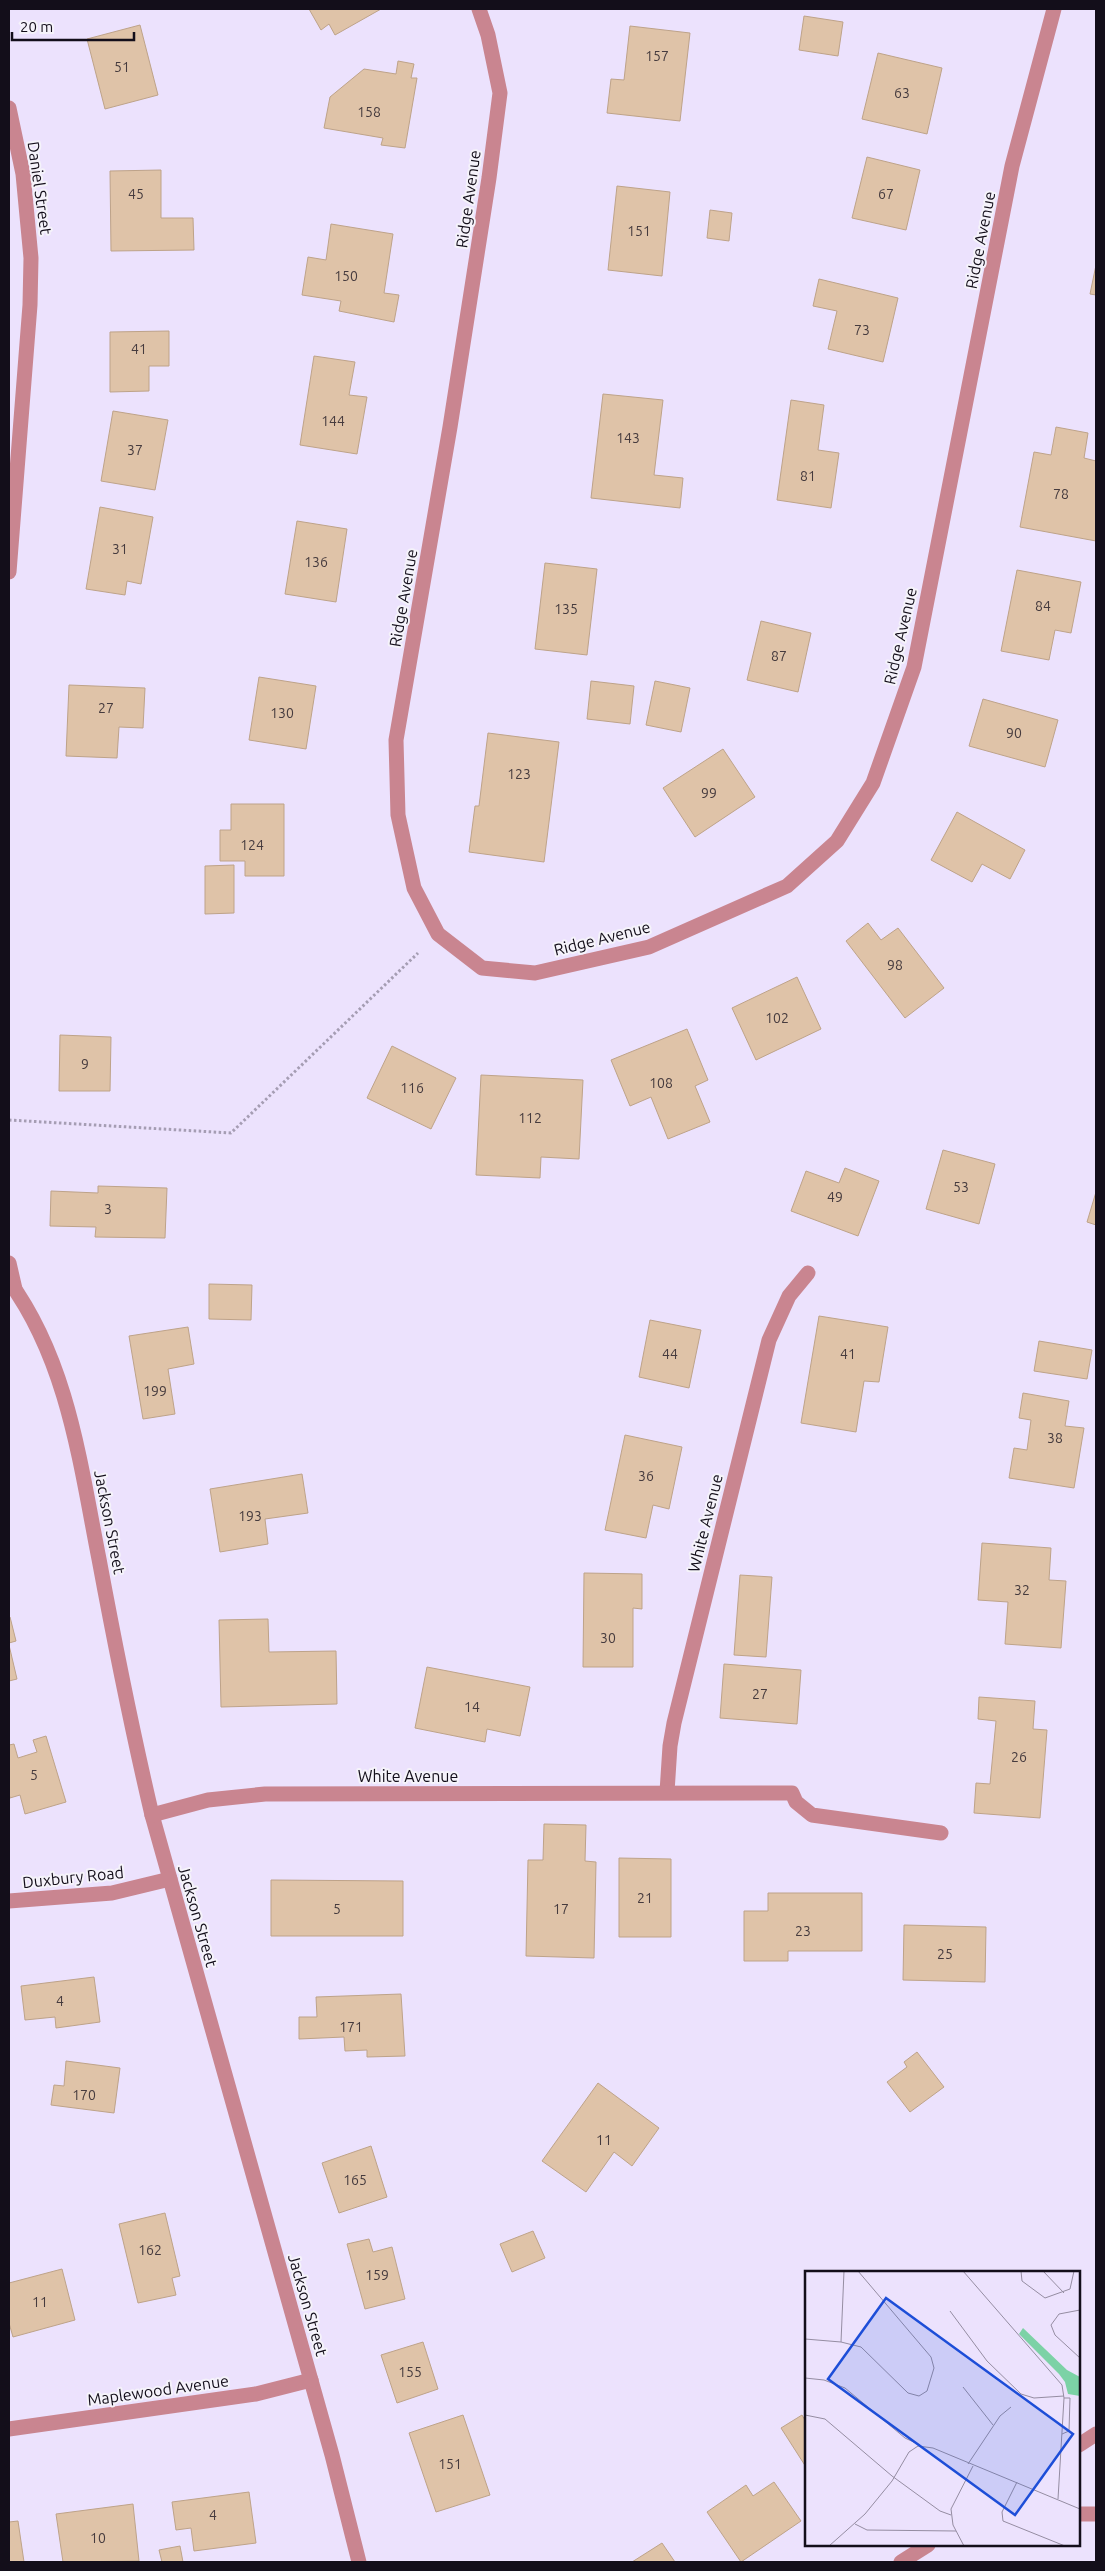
<svg xmlns="http://www.w3.org/2000/svg" width="1105" height="2571" viewBox="0 0 1105 2571" font-family="Ubuntu,sans-serif">
  <rect width="100%" height="100%" fill="#ece2fd"/>
  <!-- building -->
  <g fill="#dfc3a8" stroke="#bea389">
    <path d="M309,9H381L335,35L329,24L321,30Z"/>
    <path d="M804,16L843,22L838,56L799,50Z"/>
    <path d="M140,25L158,95L105,109L87,39Z"/>
    <path d="M630,26L690,33L680,121L607,113L611,79L624,80Z"/>
    <path d="M878,53L942,68L927,134L862,119Z"/>
    <path d="M398,61L414,64L411,78H417L405,148L381,145L383,138L324,128L330,97L364,69L396,74Z"/>
    <path d="M867,157L920,170L906,230L852,218Z"/>
    <path d="M161,170V218H193L194,250L111,251L110,171Z"/>
    <path d="M617,186L670,192L662,276L608,270Z"/>
    <path d="M710,210L732,213L729,241L707,238Z"/>
    <path d="M331,224L393,234L384,293L399,295L394,322L339,311L341,301L302,295L308,257L326,260Z"/>
    <path d="M1096,265V295L1090,294Z"/>
    <path d="M819,279L898,298L883,362L828,349L837,311L813,306Z"/>
    <path d="M169,331V366H149V391L110,392V332Z"/>
    <path d="M314,356L355,362L349,395L367,397L357,454L300,445Z"/>
    <path d="M603,394L663,400L654,475L683,478L680,508L591,498Z"/>
    <path d="M791,400L824,405L818,450L839,453L831,508L777,500Z"/>
    <path d="M113,411L168,420L155,490L101,481Z"/>
    <path d="M1056,427L1088,433L1084,458L1096,461V541L1020,527L1034,452L1051,455Z"/>
    <path d="M100,507L153,517L141,584L127,581L125,595L86,589Z"/>
    <path d="M297,521L347,529L336,602L285,594Z"/>
    <path d="M545,563L597,569L587,655L535,649Z"/>
    <path d="M1017,570L1081,582L1071,633L1055,630L1049,660L1001,651Z"/>
    <path d="M761,621L811,633L798,692L747,680Z"/>
    <path d="M259,677L316,686L306,749L249,740Z"/>
    <path d="M591,681L634,686L630,724L587,719Z"/>
    <path d="M655,681L690,688L681,732L646,725Z"/>
    <path d="M69,685L145,688L143,728L119,727L117,758L66,756Z"/>
    <path d="M983,699L1058,720L1045,767L969,746Z"/>
    <path d="M488,733L559,742L544,862L469,852L475,806H479Z"/>
    <path d="M723,749L755,797L695,837L663,788Z"/>
    <path d="M231,804H284V876H245V861H220V830H231Z"/>
    <path d="M957,812L1025,850L1010,879L982,864L972,882L931,860Z"/>
    <path d="M234,865V913L205,914V866Z"/>
    <path d="M868,923L881,940L898,928L944,988L905,1018L846,941Z"/>
    <path d="M797,977L821,1029L756,1060L732,1008Z"/>
    <path d="M687,1029L708,1080L695,1086L710,1122L668,1139L651,1097L630,1106L611,1060Z"/>
    <path d="M60,1035L111,1037L110,1091H59Z"/>
    <path d="M392,1046L456,1078L431,1129L367,1098Z"/>
    <path d="M481,1075L583,1080L579,1159L541,1157L540,1178L476,1175Z"/>
    <path d="M943,1150L995,1164L979,1224L926,1209Z"/>
    <path d="M845,1168L879,1181L858,1236L791,1211L806,1171L839,1183Z"/>
    <path d="M98,1186L167,1188L165,1238L95,1237L96,1227L50,1226L51,1191L98,1193Z"/>
    <path d="M1096,1192V1225L1087,1222Z"/>
    <path d="M209,1284L252,1285L251,1320L209,1319Z"/>
    <path d="M819,1316L888,1327L879,1382L864,1381L856,1432L801,1423Z"/>
    <path d="M650,1320L701,1330L689,1388L639,1377Z"/>
    <path d="M188,1327L194,1364L168,1369L175,1414L143,1419L129,1336Z"/>
    <path d="M1039,1341L1092,1350L1087,1379L1034,1371Z"/>
    <path d="M1023,1393L1069,1401L1065,1426L1084,1428L1074,1488L1009,1478L1014,1448L1027,1450L1031,1420L1019,1418Z"/>
    <path d="M625,1435L682,1447L669,1509L653,1505L646,1538L605,1530Z"/>
    <path d="M302,1474L308,1513L265,1519L268,1544L220,1552L210,1489Z"/>
    <path d="M982,1543L1051,1548L1049,1580L1066,1581L1061,1648L1005,1644L1008,1602L978,1600Z"/>
    <path d="M584,1573L642,1574V1609L633,1608V1667H583Z"/>
    <path d="M740,1575L772,1577L766,1657L734,1655Z"/>
    <path d="M10,1617L16,1641L9,1643V1618Z"/>
    <path d="M268,1619L269,1652L336,1651L337,1704L221,1707L219,1620Z"/>
    <path d="M9,1645L17,1679L9,1681Z"/>
    <path d="M724,1664L801,1670L797,1724L720,1718Z"/>
    <path d="M427,1667L530,1687L520,1736L487,1729L485,1742L415,1728Z"/>
    <path d="M979,1697L1035,1701L1033,1729L1047,1730L1040,1818L974,1813L976,1783L990,1784L996,1721L978,1719Z"/>
    <path d="M46,1736L66,1802L25,1814L20,1795L10,1798L9,1793V1745L14,1744L18,1758L37,1752L33,1740Z"/>
    <path d="M544,1824L586,1825L585,1861L596,1862L594,1958L526,1956L528,1860H543Z"/>
    <path d="M619,1858L671,1859V1937H619Z"/>
    <path d="M271,1880L403,1881V1936H271Z"/>
    <path d="M768,1893H862V1951H788V1961H744V1911H768Z"/>
    <path d="M904,1925L986,1927L985,1982L903,1980Z"/>
    <path d="M94,1977L100,2022L56,2028L55,2017L25,2020L21,1986Z"/>
    <path d="M401,1994L405,2056L367,2057V2050L345,2051L344,2037L299,2039V2017H317L316,1997Z"/>
    <path d="M917,2052L944,2087L910,2112L887,2082L907,2067L904,2062Z"/>
    <path d="M66,2061L120,2068L114,2113L51,2105L54,2085L64,2086Z"/>
    <path d="M598,2083L659,2128L632,2166L614,2152L586,2192L542,2161Z"/>
    <path d="M371,2146L387,2197L339,2213L322,2163Z"/>
    <path d="M165,2213L180,2276L172,2278L176,2295L138,2303L119,2224Z"/>
    <path d="M533,2231L545,2258L512,2272L500,2244Z"/>
    <path d="M369,2239L373,2252L392,2247L405,2299L365,2309L347,2244Z"/>
    <path d="M62,2269L75,2320L13,2337L9,2323V2283Z"/>
    <path d="M423,2342L438,2389L397,2403L381,2355Z"/>
    <path d="M463,2415L490,2495L436,2512L409,2433Z"/>
    <path d="M802,2415L806,2422V2467L781,2428Z"/>
    <path d="M774,2482L801,2521L741,2562L707,2512L746,2485L753,2496Z"/>
    <path d="M249,2492L256,2543L194,2551L191,2528L176,2530L172,2502Z"/>
    <path d="M133,2504L139,2561L63,2562L56,2514Z"/>
    <path d="M18,2521L24,2562H9V2522Z"/>
    <path d="M662,2543L675,2562H632Z"/>
    <path d="M180,2546L183,2562H162L159,2550Z"/>
  </g>
  <g fill="none" stroke-linecap="round" stroke-linejoin="round">
    <!-- path -->
    <path stroke="#a59db3" stroke-width="3" stroke-dasharray="2.5 2.5" stroke-linecap="butt" d="M9,1120L231,1133L418,953"/>
    <!-- minor -->
    <g stroke="#c98590" stroke-width="15">
      <path d="M479,9L488,35L500,93L489,178L450,427L396,740L398,815L414,888L438,934L482,968L535,973L649,947L787,886L837,841L873,783L914,667L1012,166L1054,9"/>
      <path d="M9,108L23,174L31,258L30,305L9,572"/>
      <path d="M9,1263L15,1289"/>
      <path d="M9,1281C68,1362 80,1463 99,1559C115,1645 132,1730 152,1815L332,2455L359,2562"/>
      <path d="M667,1792L670,1746L674,1723L769,1340L789,1296L808,1273"/>
      <path d="M152,1815L208,1800L265,1794L792,1793L796,1802L812,1815L941,1833"/>
      <path d="M9,1901L112,1893L170,1879"/>
      <path d="M9,2429L256,2394L311,2380"/>
      <path d="M1079,2445L1096,2434"/>
      <path d="M1079,2514H1096"/>
      <path d="M901,2562L928,2545"/>
    </g>
  </g>
  <g text-anchor="middle" dominant-baseline="central" stroke-width="4" stroke-linejoin="round" paint-order="stroke">
    <!-- number labels -->
    <g font-size="14" fill="#463b3e">
      <text x="657" y="56">157</text>
      <text x="122" y="67">51</text>
      <text x="902" y="93">63</text>
      <text x="369" y="112">158</text>
      <text x="136" y="194">45</text>
      <text x="886" y="194">67</text>
      <text x="639" y="231">151</text>
      <text x="346" y="276">150</text>
      <text x="862" y="330">73</text>
      <text x="139" y="349">41</text>
      <text x="333" y="421">144</text>
      <text x="628" y="438">143</text>
      <text x="135" y="450">37</text>
      <text x="808" y="476">81</text>
      <text x="1061" y="494">78</text>
      <text x="120" y="549">31</text>
      <text x="316" y="562">136</text>
      <text x="1043" y="606">84</text>
      <text x="566" y="609">135</text>
      <text x="779" y="656">87</text>
      <text x="106" y="708">27</text>
      <text x="282" y="713">130</text>
      <text x="1014" y="733">90</text>
      <text x="519" y="774">123</text>
      <text x="709" y="793">99</text>
      <text x="252" y="845">124</text>
      <text x="895" y="965">98</text>
      <text x="777" y="1018">102</text>
      <text x="85" y="1064">9</text>
      <text x="661" y="1083">108</text>
      <text x="412" y="1088">116</text>
      <text x="530" y="1118">112</text>
      <text x="961" y="1187">53</text>
      <text x="835" y="1197">49</text>
      <text x="108" y="1209">3</text>
      <text x="670" y="1354">44</text>
      <text x="848" y="1354">41</text>
      <text x="155" y="1391">199</text>
      <text x="1055" y="1438">38</text>
      <text x="646" y="1476">36</text>
      <text x="250" y="1516">193</text>
      <text x="1022" y="1590">32</text>
      <text x="608" y="1638">30</text>
      <text x="760" y="1694">27</text>
      <text x="472" y="1707">14</text>
      <text x="1019" y="1757">26</text>
      <text x="34" y="1775">5</text>
      <text x="645" y="1898">21</text>
      <text x="337" y="1909">5</text>
      <text x="561" y="1909">17</text>
      <text x="803" y="1931">23</text>
      <text x="945" y="1954">25</text>
      <text x="60" y="2001">4</text>
      <text x="351" y="2027">171</text>
      <text x="84" y="2095">170</text>
      <text x="604" y="2140">11</text>
      <text x="355" y="2180">165</text>
      <text x="150" y="2250">162</text>
      <text x="377" y="2275">159</text>
      <text x="40" y="2302">11</text>
      <text x="410" y="2372">155</text>
      <text x="450" y="2464">151</text>
      <text x="213" y="2515">4</text>
      <text x="98" y="2538">10</text>
    </g>
    <!-- street labels -->
    <g font-size="16" fill="#130e1a" stroke="#f5f3fa">
      <text transform="translate(40 188) rotate(82)">Daniel Street</text>
      <text transform="translate(468 199) rotate(-82)">Ridge Avenue</text>
      <text transform="translate(980 240) rotate(-79)">Ridge Avenue</text>
      <text transform="translate(403 598) rotate(-80)">Ridge Avenue</text>
      <text transform="translate(900 636) rotate(-77)">Ridge Avenue</text>
      <text transform="translate(602 938) rotate(-14)">Ridge Avenue</text>
      <text transform="translate(110 1522) rotate(79)">Jackson Street</text>
      <text transform="translate(705 1523) rotate(-76)">White Avenue</text>
      <text x="408" y="1776">White Avenue</text>
      <text transform="translate(73 1877) rotate(-6)">Duxbury Road</text>
      <text transform="translate(198 1916) rotate(74)">Jackson Street</text>
      <text transform="translate(308 2305) rotate(74)">Jackson Street</text>
      <text transform="translate(158 2390) rotate(-8)">Maplewood Avenue</text>
    </g>
  </g>
  <!-- overview -->
  <g transform="translate(805 2271)">
    <rect width="275" height="275" fill="#ece2fd"/>
    <path d="M218,57L262,99L275,106V125L263,123L260,111L254,103L214,63Z" fill="#7cd2a6"/>
    <path fill="none" stroke="#958da2" stroke-width="1" d="M158,0L257,114L259,127L253,228M216,0L217,10L240,27L265,18L269,0M238,0L259,22M275,39L254,43L246,54L250,64L275,87M145,40L182,90L216,123L229,127L259,125M0,68L36,71L39,0M36,71L56,76L103,122L114,125L122,120L129,97L126,86L53,0M0,107L19,109L40,117L100,167L115,174M158,116L188,154M0,144L20,148L87,205L135,240L146,244M257,163L264,160L265,127H259M163,193L195,145L206,136M212,211L197,241L198,250L260,275M50,253L62,259L151,260M24,275L60,243L87,210L104,181L113,175L128,177L275,238M159,275L148,254L146,238L168,195"/>
    <path fill="#1d4ed8" fill-opacity="0.15" stroke="#1d4ed8" stroke-width="2.5" d="M81,27L268,163L210,244L23,108Z"/>
    <rect width="275" height="275" fill="none" stroke="#130e1a" stroke-width="2.5"/>
  </g>
  <!-- border -->
  <rect width="1105" height="2571" fill="none" stroke="#130e1a" stroke-width="20"/>
  <!-- scale -->
  <path d="M12 32v8h122v-8" fill="none" stroke="#130e1a" stroke-width="2.5"/>
  <text x="20" y="32" font-size="15" fill="#130e1a" stroke="#f5f3fa" stroke-width="4" paint-order="stroke">20 m</text>
</svg>
